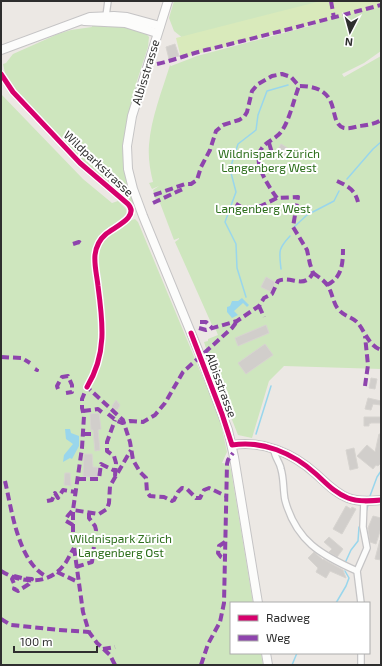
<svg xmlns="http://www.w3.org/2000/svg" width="382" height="666" viewBox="0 0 382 666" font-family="'Exo 2',sans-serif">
  <rect width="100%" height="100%" fill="#ece8e4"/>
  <!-- green -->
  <g fill="#cee6be">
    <path d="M174,1H381V51L364,63L342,74L344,77L381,56V369L284,366L269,381L252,438L238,435L216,379L204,342L208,341V339L218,335L214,325H212L175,242L179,239V238L174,240L160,203L155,198L153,190L159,186L152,189L149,183L153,182C150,170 148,158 149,145C151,118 162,91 170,65L171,66L197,56L314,25L313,23L184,39L174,31L169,18Z"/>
    <path d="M92,25C107,26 140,24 149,37L148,47L136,84L126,130L135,204L133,205L82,162L18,94L5,73L3,64L6,63L13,54L58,34L71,30L92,27Z"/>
    <path d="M1,94L83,179L112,203L118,201L126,209V215L132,220L135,219L138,222L220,419L227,452L222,463L229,464L231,470L253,603H231V653H261L263,665H1Z"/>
  </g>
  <!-- pitch -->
  <path fill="#d9eabb" d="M321,1H381V7L181,58L176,38Z"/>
  <!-- water -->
  <g fill="#99d6ec">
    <path d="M242,298L249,305L247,307L243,303L234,311L238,315L232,318L227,312V307L230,306L232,301H238Z"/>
    <path d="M65,429H70L71,433L79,436V446L72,459L70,458L63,462L64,455L73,444L66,439Z"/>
  </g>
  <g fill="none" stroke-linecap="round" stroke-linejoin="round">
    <!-- stream -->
    <g stroke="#99d6ec" stroke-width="1.5">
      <path d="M347,179L373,149L381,142"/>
      <path d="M294,227L307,215L334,201L339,191"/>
      <path d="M281,269C279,251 278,249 290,236"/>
      <path d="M246,297L237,268L236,244L225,222L236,192L230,169L238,144L256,130L258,115L267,91L288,85"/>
      <path d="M256,434L271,386"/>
      <path d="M370,496L377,477L381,471"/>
      <path d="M366,512L368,505"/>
      <path d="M345,563L351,550L358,541L359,527"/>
      <path d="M336,603L346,586L349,578L345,571"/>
      <path d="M292,665L297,653"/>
    </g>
  </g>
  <!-- building -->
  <g fill="#d1cecb" stroke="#d7d4d0">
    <path d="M175,44L179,56L169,59L166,47Z"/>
    <path d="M281,144L289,149L284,159L275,154Z"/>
    <path d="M266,277L275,282L271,292L261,287Z"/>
    <path d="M266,325L269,333L238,346L235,338Z"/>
    <path d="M265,344L273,355L246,374L238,363Z"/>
    <path d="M371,378L377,379L375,389L369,388Z"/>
    <path d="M368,398L381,401V405L373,404L371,410L365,409Z"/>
    <path d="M116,400L120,405L118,409L116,410L114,409L112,406Z"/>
    <path d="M99,413L101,429L98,430L100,450L95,451L93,430H91L90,414Z"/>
    <path d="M364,417H381V423H371L369,424V426H364Z"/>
    <path d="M379,434H381V463L378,466L376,465L373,469L357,456L367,445L375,452Z"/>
    <path d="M354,448L358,468L350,470L346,450Z"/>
    <path d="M84,454H92L93,467H98V477H83Z"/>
    <path d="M65,473H70L71,486L64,485Z"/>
    <path d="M346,506L351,509L352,507L356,509L342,534L333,529Z"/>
    <path d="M373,516L381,518V528L376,544L370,542L368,528Z"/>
    <path d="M329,537L343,549L337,557L329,552L332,549L324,542Z"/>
    <path d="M380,540H381V560L375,559Z"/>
    <path d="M314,552L323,560V559L343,570L346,578L330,571L326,578L316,572L318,568L308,558Z"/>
  </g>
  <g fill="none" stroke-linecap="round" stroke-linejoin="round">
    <!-- street casing -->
    <g stroke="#c5c4c5" stroke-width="8">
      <g id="street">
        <path d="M106,16L108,1"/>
        <path d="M1,74L13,92L80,163L128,204C140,217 114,227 106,234C100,239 96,247 95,255C94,265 97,276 98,286C103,323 107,354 87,387"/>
        <path d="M274,449C274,457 280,462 281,469C284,479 283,490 285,500C296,541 321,555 357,571"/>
        <path d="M361,603L357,571L367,548L363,527L364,501"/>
        <path d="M361,665V653"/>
      </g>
    </g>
    <!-- secondary casing -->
    <g stroke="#c5c4c5" stroke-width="10">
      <g id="secondary">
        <path d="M168,1L132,116L127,146L128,169L133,189L143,216L198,350L228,430L234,457L258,603"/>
        <path d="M84,21L125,23L157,33"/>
        <path d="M1,50L90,17L114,16L127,17L160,26"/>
        <path d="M232,445C262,440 293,453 316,474C326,483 335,493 348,498C358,502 370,501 381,500"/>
        <path d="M266,653L268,665"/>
      </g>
    </g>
    <!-- street -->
    <use href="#street" stroke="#fcfcfb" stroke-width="5.5"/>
    <!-- secondary -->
    <use href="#secondary" stroke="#fcfcfb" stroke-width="8"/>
    <!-- quiet -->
    <g stroke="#8e44ad" stroke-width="4" stroke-dasharray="8 4" stroke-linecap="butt">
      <path d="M331,1L334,18"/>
      <path d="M157,64C175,60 192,53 210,49C267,35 324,20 381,5"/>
      <path d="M269,143L272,153"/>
      <path d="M337,181C348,186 355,190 358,202"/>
      <path d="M154,195L185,184H191L197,180L201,167L210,150L216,131L223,125L239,120L244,117L247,112L252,91L258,84L272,76L282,74L291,77L299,86C345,86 326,123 344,128C349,129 355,127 360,126C367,125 375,124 381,120"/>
      <path d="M277,198C269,187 251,161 262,148C267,141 276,139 281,132C289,122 294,99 299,86"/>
      <path d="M153,203L185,188"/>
      <path d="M73,244L79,242L82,244"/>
      <path d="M313,273C320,278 327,282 330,290C333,297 334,305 339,310C344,316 352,317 357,322C365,331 368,345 381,350"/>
      <path d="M327,285C342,278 343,263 343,249"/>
      <path d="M259,306L264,317"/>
      <path d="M200,322H206L212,328"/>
      <path d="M199,328L206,330L237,321L259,306L264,298L272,294L278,281C291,275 304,290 313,273L310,264L307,250L293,227L298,197L277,198L261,206L251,208L241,207L233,202"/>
      <path d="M1,357L22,358L30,363"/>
      <path d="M35,369L37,370V369"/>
      <path d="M365,386L368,365L365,336"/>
      <path d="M58,389L57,386L62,377L68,376L72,385V392L66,393"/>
      <path d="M83,411L98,409L104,414"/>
      <path d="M108,414L117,421L122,423L130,421L143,422L155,415L165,403L183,372L232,328L235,324L236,322"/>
      <path d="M83,434H94"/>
      <path d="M115,476L116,463L114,456L107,451V442L115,420"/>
      <path d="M78,479H99L101,464L115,471"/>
      <path d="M5,481C12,511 18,562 47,577"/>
      <path d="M47,501L52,500L55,493L58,498L63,490L76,492"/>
      <path d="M73,525L66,521C66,516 70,514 73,510L99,514L107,509L109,503L110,486L131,450"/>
      <path d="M225,542L219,546L218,553L221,557L225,559"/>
      <path d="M76,567L92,562L96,530L95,526L89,518V512"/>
      <path d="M1,571C21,583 48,586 64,565C68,560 70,554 74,548"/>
      <path d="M57,572L78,582"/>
      <path d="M14,576L22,578L32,579L29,584L18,591L14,589L15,586L12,579Z"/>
      <path d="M1,619L11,625L59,630L89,632"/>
      <path d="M103,649L115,647"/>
      <path d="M115,665L110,655L97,643L89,632L83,612L73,540V510L82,448L84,416L82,408V399L87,387L123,420L130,442L133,460L140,472L146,478L147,492L150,496L164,497L172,501L174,500L178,492L182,488L187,489L196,498H200L204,490L209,488L226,496"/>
      <path d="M201,665L208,644L220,622L224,603L227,464L228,460L233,453"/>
    </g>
    <!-- cycleway casing -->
    <g stroke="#fff" stroke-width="8">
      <g id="cycleway">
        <path d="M1,74L13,92L80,163L128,204C140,217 114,227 106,234C100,239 96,247 95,255C94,265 97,276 98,286C103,323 107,354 87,387"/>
        <path d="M191,333L222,414L232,445C262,440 293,453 316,474C326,483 335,493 348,498C358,502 370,501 381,500"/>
      </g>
    </g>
    <!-- cycleway -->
    <use href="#cycleway" stroke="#d6006c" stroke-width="5"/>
  </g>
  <g text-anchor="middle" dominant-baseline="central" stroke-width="4" stroke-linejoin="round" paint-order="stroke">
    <!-- street labels -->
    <g font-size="12" fill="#2e2e2e" stroke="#fff">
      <text transform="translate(145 72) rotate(-73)">Albisstrasse</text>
      <text transform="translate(99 163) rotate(43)">Wildparkstrasse</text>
      <text transform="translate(222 385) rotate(70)">Albisstrasse</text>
    </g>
    <!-- park labels -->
    <g font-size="12" fill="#2c6e1b" stroke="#fff">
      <text x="269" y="153">Wildnispark Zürich<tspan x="269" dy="14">Langenberg West</tspan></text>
      <text x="263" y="208">Langenberg West</text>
      <text x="121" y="538">Wildnispark Zürich<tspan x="121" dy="14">Langenberg Ost</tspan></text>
    </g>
  </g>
  <!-- border -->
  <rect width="382" height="666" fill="none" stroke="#2e2e2e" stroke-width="4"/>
  <!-- legend -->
  <rect x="230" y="602" width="140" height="52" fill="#ffffff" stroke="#ababab"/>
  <rect x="238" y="615" width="20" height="6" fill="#d6006c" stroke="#ababab"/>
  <text x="266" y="622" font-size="12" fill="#2e2e2e">Radweg</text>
  <rect x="238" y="635" width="20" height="6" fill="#8e44ad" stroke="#ababab"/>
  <text x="266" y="642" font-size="12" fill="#2e2e2e">Weg</text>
  <!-- north arrow -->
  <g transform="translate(350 32) rotate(186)" stroke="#ffffff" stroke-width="3" paint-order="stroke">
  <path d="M0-3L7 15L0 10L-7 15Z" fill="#2e2e2e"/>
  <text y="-6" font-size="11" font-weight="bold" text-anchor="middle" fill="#2e2e2e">N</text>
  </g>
  <!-- scale -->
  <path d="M14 646v6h83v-6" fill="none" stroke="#2e2e2e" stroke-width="2"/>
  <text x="20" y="646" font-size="12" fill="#2e2e2e" stroke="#ffffff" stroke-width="3" paint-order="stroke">100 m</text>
</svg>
